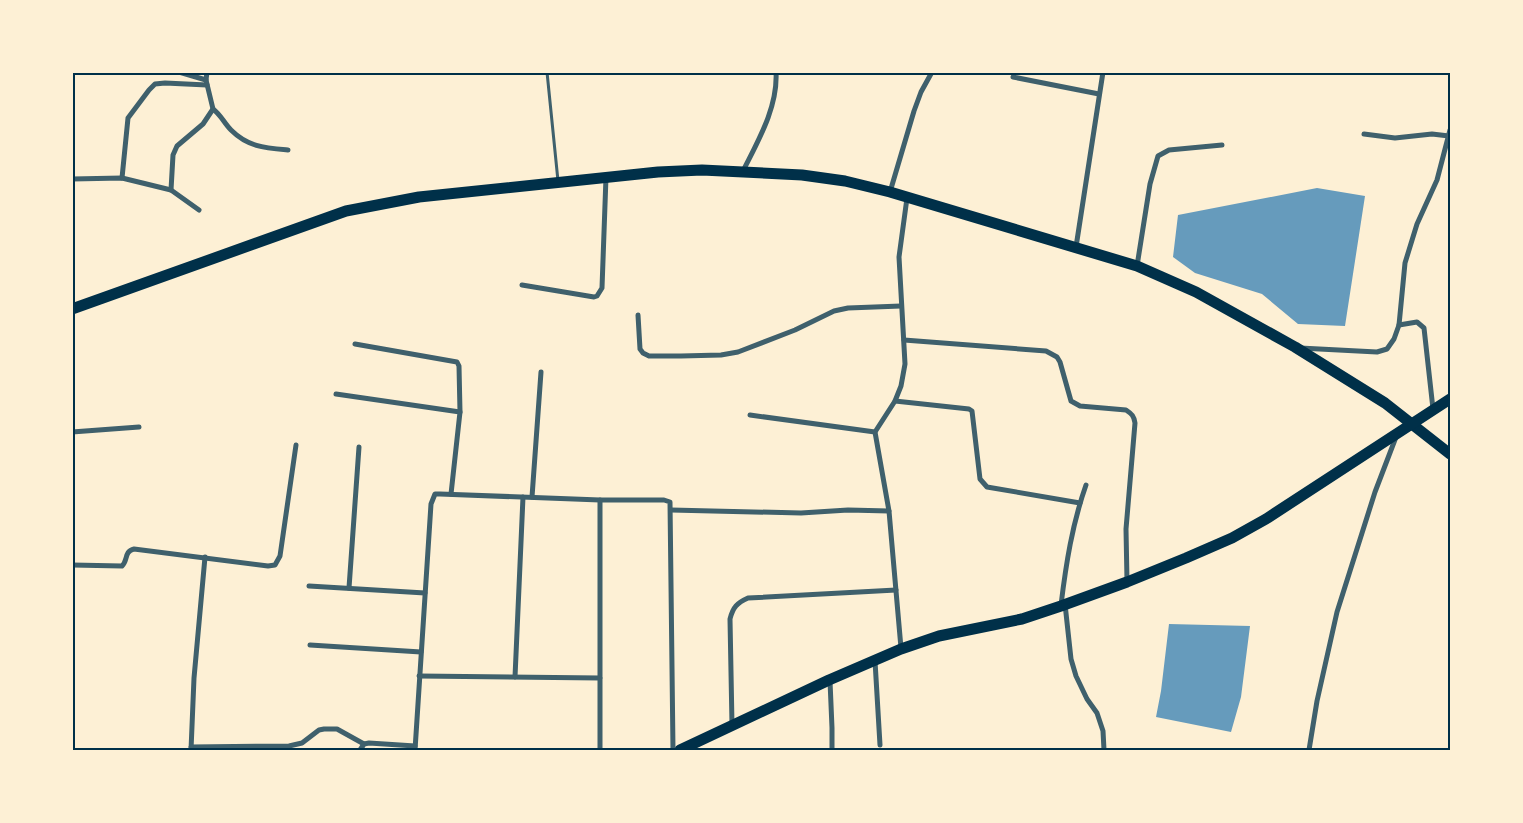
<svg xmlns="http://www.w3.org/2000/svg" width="1523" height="823" viewBox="0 0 1523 823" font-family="Inter,sans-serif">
  <rect width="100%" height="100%" fill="#fdf0d5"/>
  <!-- water -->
  <g fill="#669bbc">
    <path d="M1317,188L1365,196L1345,326L1298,324L1262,294L1195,273L1173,257L1178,215Z"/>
    <path d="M1169,624L1250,626L1241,697L1231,732L1156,717L1161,691Z"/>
  </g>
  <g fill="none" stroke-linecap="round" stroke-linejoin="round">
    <!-- service -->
    <path stroke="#3f606c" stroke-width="3" d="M547,72L558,181"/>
    <!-- minor -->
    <g stroke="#3f606c" stroke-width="5">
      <path d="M179,72L206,80"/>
      <path d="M1013,77L1099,94"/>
      <path d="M213,109C221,115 224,123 231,130C248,147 265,148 288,150"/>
      <path d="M1364,134L1395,138L1432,134L1449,136"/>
      <path d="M743,171C758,141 778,107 776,72"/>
      <path d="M122,178L128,118L149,90L155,84L165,83L207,85"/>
      <path d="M72,179L122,178L171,190L199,210"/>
      <path d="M171,190L173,155L177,146L203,124L213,109L206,80L207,72"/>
      <path d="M890,192L914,111L921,92L932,72"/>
      <path d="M1076,247L1103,72"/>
      <path d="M1137,266L1150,184L1158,156L1169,150L1222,145"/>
      <path d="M522,285L594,297L597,296L602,288L606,177"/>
      <path d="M638,315L640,349L643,353L649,356H681L721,355L738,352L795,330L834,311L848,308L901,306"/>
      <path d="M1399,325L1417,322L1424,328L1433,409"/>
      <path d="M904,340L1046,351L1057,357L1060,362L1071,401L1080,406L1126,410C1132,414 1134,416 1135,423L1126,529L1127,581"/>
      <path d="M355,344L457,362L459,366L460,412"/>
      <path d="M1300,348L1377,352L1387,349L1394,339L1399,325L1405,263L1417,224L1437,180L1450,130"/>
      <path d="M336,394L460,412L451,494"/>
      <path d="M895,401L969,409L972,411L980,479L987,487L1080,503"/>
      <path d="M750,415L875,432"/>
      <path d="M72,432L139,427"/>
      <path d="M532,497L541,372"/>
      <path d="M671,510L801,513L848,510L889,511"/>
      <path d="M72,565L122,566C128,561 124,551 134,549L268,566L275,565L280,556L296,445"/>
      <path d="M309,586L425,593"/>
      <path d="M349,588L359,447"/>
      <path d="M1065,604L1071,659L1076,676L1087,699L1097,713L1103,731L1104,750"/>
      <path d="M1061,605C1066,564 1072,525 1086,485"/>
      <path d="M310,645L421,652"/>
      <path d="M901,648L889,511L875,432L895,401L901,386L905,364L899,257L907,198"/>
      <path d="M875,661L880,745"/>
      <path d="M419,676L600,678"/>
      <path d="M515,677L523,497"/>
      <path d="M830,681L832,728V750"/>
      <path d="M732,725L730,619C733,607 737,603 748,598L896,590"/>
      <path d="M191,747L289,746L302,743L319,730L324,729H337L364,744"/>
      <path d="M191,750L194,678L205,557"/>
      <path d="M360,750L364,744L369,743L415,746"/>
      <path d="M415,750L431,504L435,494H440L600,500H664L670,502L673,750"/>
      <path d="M600,750V500"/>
      <path d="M1309,750L1317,701L1337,612L1375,492L1396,437"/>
    </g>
    <!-- trunk -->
    <g stroke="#003049" stroke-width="11">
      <path d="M72,309L346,211L419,197L658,172L702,170L802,175L845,181L890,192L1137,266L1196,292L1295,347L1385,403L1450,454"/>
      <path d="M680,750L829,680L901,649L939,636L1022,619L1061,606L1127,582L1186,558L1232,538L1266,519L1450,399"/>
    </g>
  </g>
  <!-- border -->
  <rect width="1523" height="823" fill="none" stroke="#fdf0d5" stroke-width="148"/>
  <rect x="74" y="74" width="1375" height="675" fill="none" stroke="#003049" stroke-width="2"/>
</svg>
